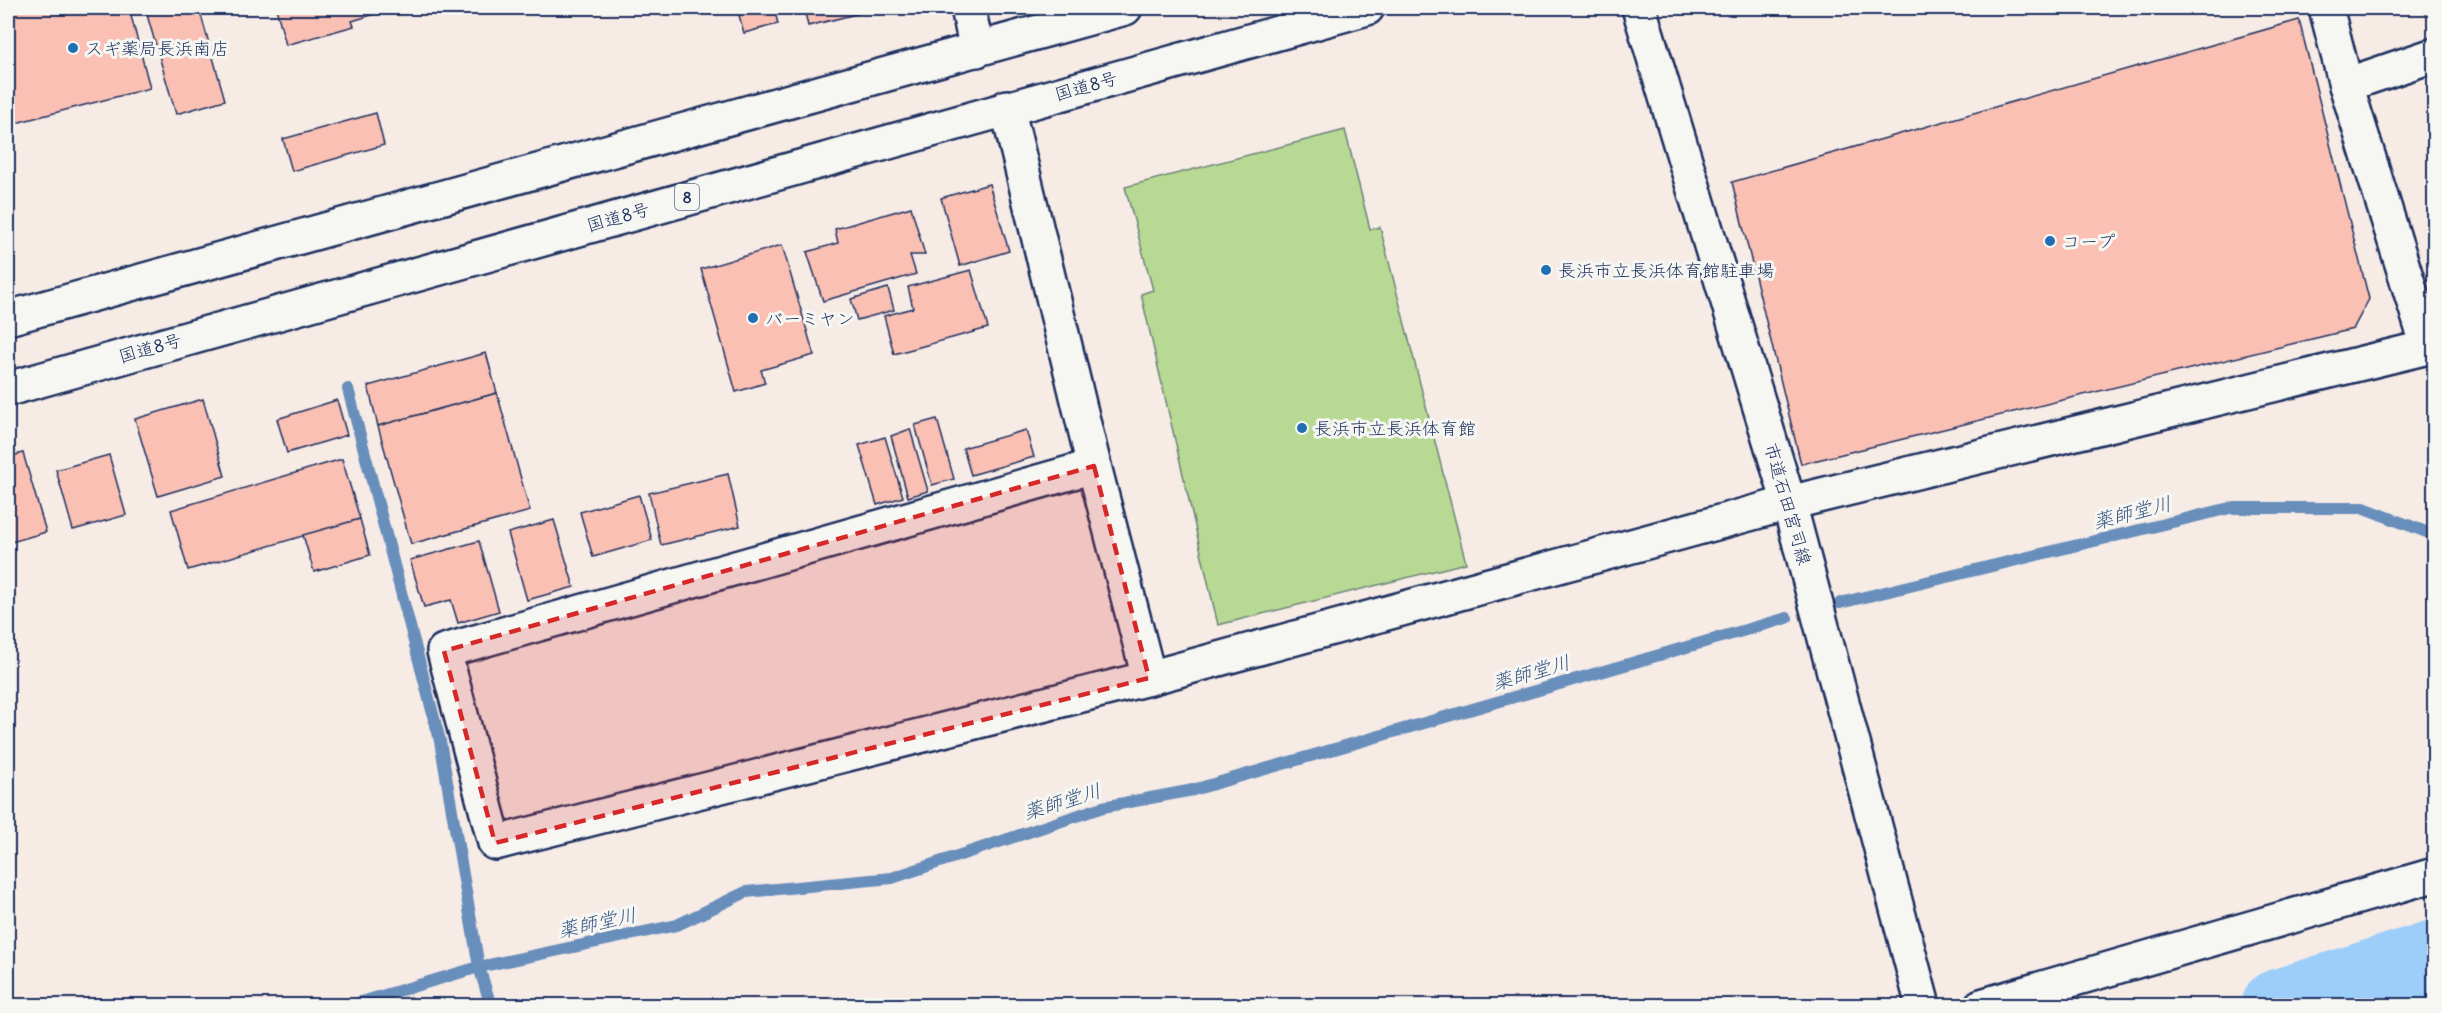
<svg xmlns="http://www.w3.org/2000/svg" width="2442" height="1013" viewBox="0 0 2442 1013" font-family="Delius,'Klee One',sans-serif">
  <rect width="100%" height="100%" fill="#f7ebe6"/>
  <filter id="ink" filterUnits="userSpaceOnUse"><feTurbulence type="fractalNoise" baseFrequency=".0167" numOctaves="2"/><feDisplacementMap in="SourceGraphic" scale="12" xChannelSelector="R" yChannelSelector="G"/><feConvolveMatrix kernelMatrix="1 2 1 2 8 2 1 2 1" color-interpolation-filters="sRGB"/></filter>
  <g filter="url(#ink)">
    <!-- green -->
    <path fill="#b8d993" stroke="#6a8478" stroke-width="1.5" d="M1345,130L1370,229L1380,227L1466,563L1218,625L1141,294L1153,290L1125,187Z"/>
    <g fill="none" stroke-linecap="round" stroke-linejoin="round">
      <!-- stream -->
      <g stroke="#688ebb" stroke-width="12">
        <path d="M348,389L440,741L479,967L491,1006"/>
        <path d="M1840,603L2230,508H2364L2434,535"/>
        <path d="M348,1006L479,967L677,925L746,892L892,878L1103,807L1193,790L1787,618"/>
      </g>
      <!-- river -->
      <path stroke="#9ccef9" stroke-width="74" d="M2278,1006L2434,957"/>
    </g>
    <!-- building -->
    <g fill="#fac0b4" stroke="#1b2f5e" stroke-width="1.5">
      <path d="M8,8H129L150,88L8,125Z"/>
      <path d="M145,8H199L225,100L176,114Z"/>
      <path d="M276,8H392V9L352,21L354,26L286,45Z"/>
      <path d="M737,8H774L778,24L744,33Z"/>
      <path d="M804,8H865L860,13L808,26Z"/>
      <path d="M2299,20L2369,299L2353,329L1801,464L1732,182Z"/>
      <path d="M376,113L384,145L292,171L283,139Z"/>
      <path d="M989,184L1009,251L960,266L941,198Z"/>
      <path d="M911,207L925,255H910L916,274L823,301L807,252L838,243L835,229Z"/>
      <path d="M782,245L814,355L761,370L765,383L736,392L701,269Z"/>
      <path d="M971,270L988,328L894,354L884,316L913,308L908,287Z"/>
      <path d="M888,288L894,310L857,320L851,299Z"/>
      <path d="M486,353L497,393L378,426L368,386Z"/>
      <path d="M497,393L530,511L411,544L378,426Z"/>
      <path d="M203,399L225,476L158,496L135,419Z"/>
      <path d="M337,400L347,435L287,453L277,419Z"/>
      <path d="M937,419L954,479L932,485L915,425Z"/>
      <path d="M910,429L928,491L908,497L891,436Z"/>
      <path d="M1026,430L1034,457L971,475L963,448Z"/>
      <path d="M885,437L903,497L877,505L859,445Z"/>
      <path d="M23,453L46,532L8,543V457Z"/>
      <path d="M109,455L126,515L73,530L56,470Z"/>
      <path d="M342,459L360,519L188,570L171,510Z"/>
      <path d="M728,474L740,526L661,545L649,493Z"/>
      <path d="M639,495L652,540L593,557L580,512Z"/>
      <path d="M360,519L370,555L314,572L303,535Z"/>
      <path d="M554,520L574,587L527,600L508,533Z"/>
      <path d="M479,541L499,611L458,623L451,600L424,607L410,560Z"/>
    </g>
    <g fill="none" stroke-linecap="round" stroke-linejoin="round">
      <!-- street casing -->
      <g stroke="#1b2f5e" stroke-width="38">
        <g id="street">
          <path d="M968,8L977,50"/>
          <path d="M2346,85L2434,55"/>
          <path d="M1007,107L1094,466L1149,678"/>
          <path d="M1094,466L444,651L495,843L1149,678L1789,503L2428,347L2346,85L2326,8"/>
          <path d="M1981,1006L2434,875"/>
        </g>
      </g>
      <!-- secondary casing -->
      <g stroke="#1b2f5e" stroke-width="38">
        <path id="secondary" d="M1639,8L1789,503L1923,1006"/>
      </g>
      <!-- highway casing -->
      <g stroke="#1b2f5e" stroke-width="38">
        <g id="highway">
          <path d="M8,318L1125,8"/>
          <path d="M8,389L1367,8"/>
        </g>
      </g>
      <!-- street -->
      <use href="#street" stroke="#f6f6f2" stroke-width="33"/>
      <!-- secondary -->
      <use href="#secondary" stroke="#f6f6f2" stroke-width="33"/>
      <!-- highway -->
      <use href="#highway" stroke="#f6f6f2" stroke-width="33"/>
    </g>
  </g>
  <!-- marked area -->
  <path fill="#d62828" fill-opacity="0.2" stroke="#d62828" stroke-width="4.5" stroke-dasharray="12 8" stroke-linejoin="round" d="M1094,466L1149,678L495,843L444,651Z"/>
  <!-- markers -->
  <g fill="#1f6fb2" stroke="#f6f6f2" stroke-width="2">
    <circle cx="73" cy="48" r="6"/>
    <circle cx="2050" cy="241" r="6"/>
    <circle cx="1546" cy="270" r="6"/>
    <circle cx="753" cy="318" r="6"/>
    <circle cx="1302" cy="428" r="6"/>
  </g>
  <g text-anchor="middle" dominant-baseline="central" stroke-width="6" stroke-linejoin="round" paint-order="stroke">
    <!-- shield labels -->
    <rect fill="#f6f6f2" stroke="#5d6b8a" stroke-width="1.5" x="675" y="184" width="24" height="26" rx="4.5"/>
    <g font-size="16" font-weight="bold" fill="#1b2f5e">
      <text x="687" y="197">8</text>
    </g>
    <!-- poi labels -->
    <g font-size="18" fill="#1b2f5e" stroke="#f6f6f2" text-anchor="start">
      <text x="85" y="48">スギ薬局長浜南店</text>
      <text x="2062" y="241">コープ</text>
      <text x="1558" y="270">長浜市立長浜体育館駐車場</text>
      <text x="765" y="318">バーミヤン</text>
      <text x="1314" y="428">長浜市立長浜体育館</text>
    </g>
    <!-- street labels -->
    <g font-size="18" fill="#1b2f5e" stroke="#f6f6f2">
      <text transform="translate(1086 86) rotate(-16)">国道8号</text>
      <text transform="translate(618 217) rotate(-16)">国道8号</text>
      <text transform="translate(150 348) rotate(-16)">国道8号</text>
      <text transform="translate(1788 504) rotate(74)">市道石田宮司線</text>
    </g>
    <!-- water labels -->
    <g font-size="20" font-style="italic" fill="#3b5785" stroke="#f6f6f2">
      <text transform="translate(2132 512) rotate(-14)">薬師堂川</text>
      <text transform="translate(1531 672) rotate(-16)">薬師堂川</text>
      <text transform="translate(1062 801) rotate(-17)">薬師堂川</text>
      <text transform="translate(597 922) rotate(-12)">薬師堂川</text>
    </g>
  </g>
  <!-- margin -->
  <rect width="2442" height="1013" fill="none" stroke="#f6f6f2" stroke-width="30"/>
  <rect x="15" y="15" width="2412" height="983" fill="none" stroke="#1b2f5e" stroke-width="2" filter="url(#ink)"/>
</svg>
